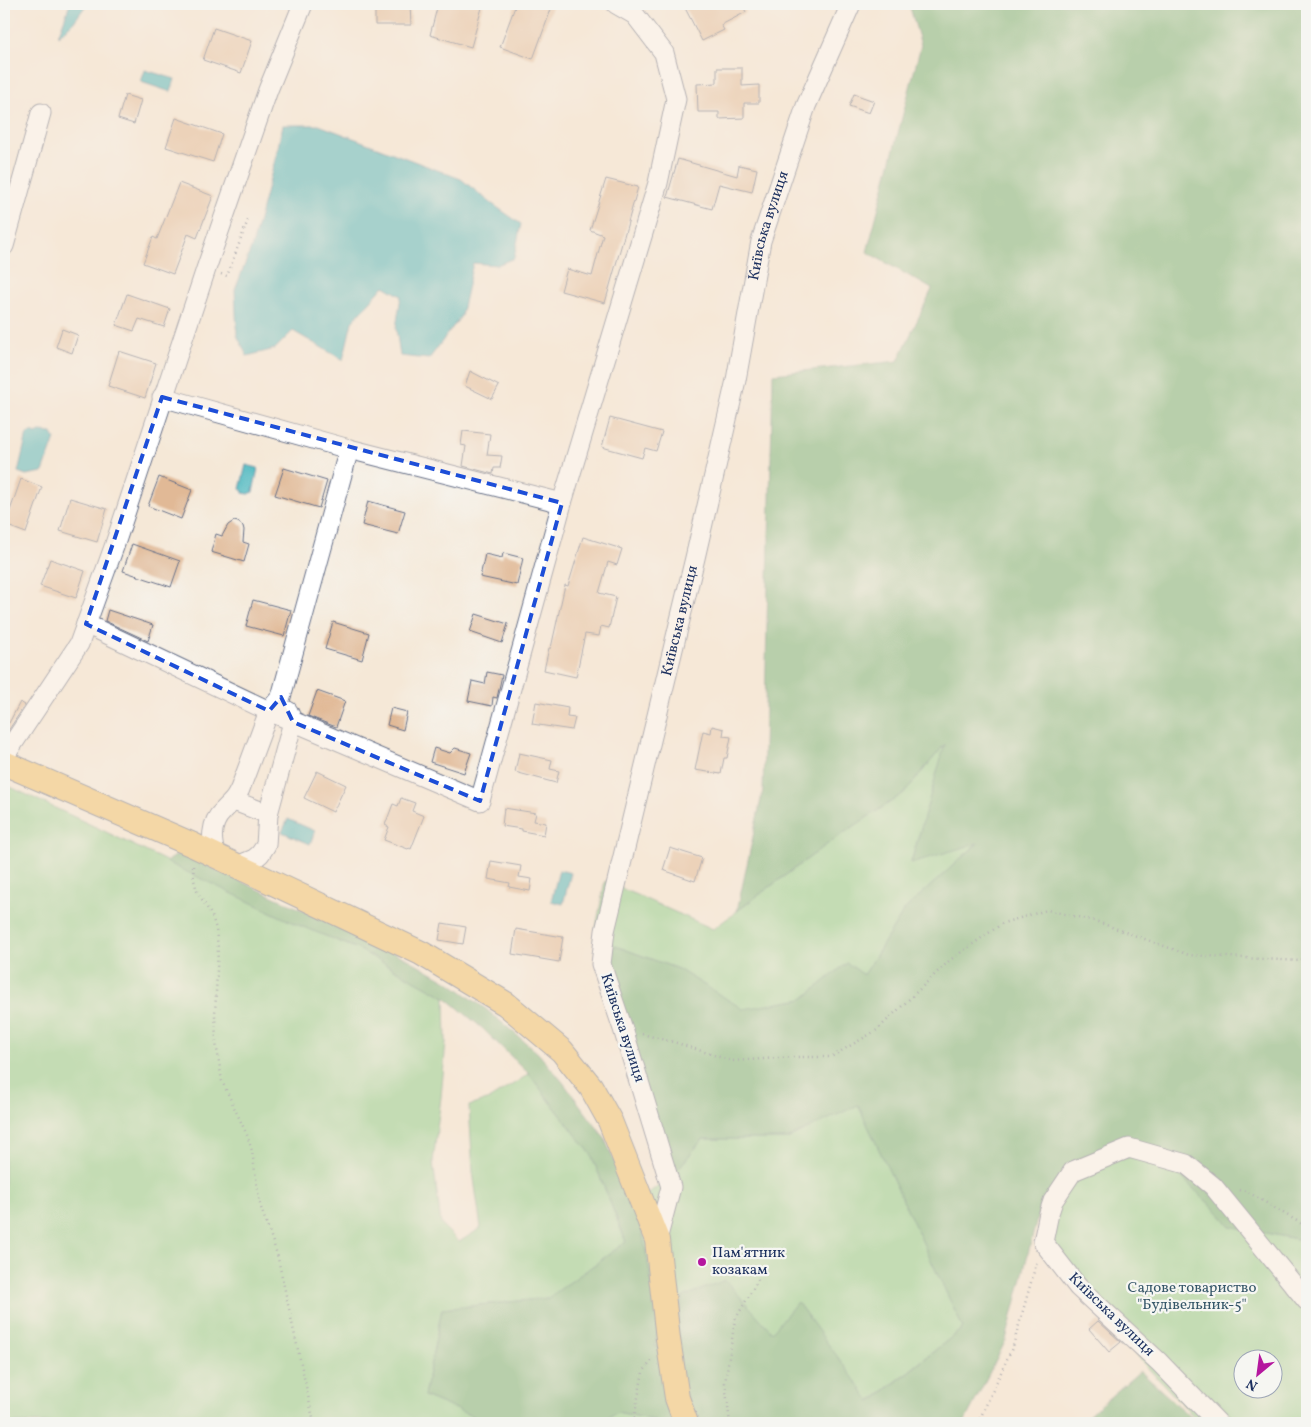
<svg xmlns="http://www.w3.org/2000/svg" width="1311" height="1427" viewBox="0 0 1311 1427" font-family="Vollkorn,serif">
  <rect width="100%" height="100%" fill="#f6f6f2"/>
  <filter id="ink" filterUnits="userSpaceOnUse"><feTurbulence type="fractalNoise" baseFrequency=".02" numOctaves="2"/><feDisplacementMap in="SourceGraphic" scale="10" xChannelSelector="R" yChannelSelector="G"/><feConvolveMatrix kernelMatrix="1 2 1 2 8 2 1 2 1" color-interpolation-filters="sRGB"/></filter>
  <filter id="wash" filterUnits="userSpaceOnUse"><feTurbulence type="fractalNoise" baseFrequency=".0096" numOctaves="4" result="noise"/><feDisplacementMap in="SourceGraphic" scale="20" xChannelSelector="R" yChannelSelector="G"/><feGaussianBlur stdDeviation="1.12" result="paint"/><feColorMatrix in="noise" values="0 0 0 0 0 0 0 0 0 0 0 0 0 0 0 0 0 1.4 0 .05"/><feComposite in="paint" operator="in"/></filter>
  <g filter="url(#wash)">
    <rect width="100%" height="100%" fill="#f5e8d7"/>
    <!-- green -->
    <g fill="#88cf8a" stroke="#527f74" fill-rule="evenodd">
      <path d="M946,743L911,862L979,842L905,909L864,975L847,963L803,999L743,1010L678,969L594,938L605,881L713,929L833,840L904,793Z"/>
      <path d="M4,784L102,830L296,924L358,949L445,997L446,1042L441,1097L433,1162L441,1224L459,1242L481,1228L473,1172L469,1106L490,1099L529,1074L591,1154L626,1242L548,1298L442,1309L424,1396L489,1423H4Z"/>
      <path d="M858,1104L963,1328L870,1402L797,1302L773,1333L670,1353L655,1346L659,1321L640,1221V1199L672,1176L703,1139H787Z"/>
      <path d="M1111,1154L1146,1160L1176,1172L1221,1215L1230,1226L1307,1241V1423H1200L1146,1366L1045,1241L1041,1203L1068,1167ZM1244,1360H1274V1390H1244Z"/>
      <path d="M617,1412L654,1420L653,1423H596Z"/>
    </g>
    <!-- forest -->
    <g fill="#6eb276" stroke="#44706a">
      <path d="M909,4H1307V1241L1230,1226L1221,1215L1176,1172L1146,1160L1111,1154L1068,1167L1041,1203L1006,1340L964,1423H653L654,1420L618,1412L596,1423H489L424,1396L442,1309L548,1298L626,1242L591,1154L529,1074L482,1028L445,997L358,949L296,924L166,862L180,853L410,960L452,984L487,1010L538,1053L562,1081L604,1137L640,1221L659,1321L655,1346L670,1353L683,1297L725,1280L772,1332L797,1302L871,1402L963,1328L858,1105L787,1139H703L672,1176L601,964L594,938L678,969L743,1009L803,999L847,963L864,975L905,909L978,843L911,863L945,744L904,793L833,840L737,911L763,790L773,374L898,361L932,289L867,252L921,45Z"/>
      <path d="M1140,1371L1197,1423H1094L1088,1416Z"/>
    </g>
    <!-- water -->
    <g fill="#47b6be" stroke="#31728e">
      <path d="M70,4H87L73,23L58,36Z"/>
      <path d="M145,70L175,79L171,92L141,82Z"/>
      <path d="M283,125H319L461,179L491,203L521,224L514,258L497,265L473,263L461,316L429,359L400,356L396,328L401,296L384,286L352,322L343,360L293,331L275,349L247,356L237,335L235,290L252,246L276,156Z"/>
      <path d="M32,432L36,434L40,432L52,433L55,439L43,472L26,475L18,472L27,434Z"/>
      <path d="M246,465L258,468L253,492L249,494L243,493V491L240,489Z"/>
      <path d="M288,819L315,831L310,844L282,832Z"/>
      <path d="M559,870L571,873L563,904L551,901Z"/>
    </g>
    <g id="blocks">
      <!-- building -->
      <g fill="#e1b996">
        <path d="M375,4H410L411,25H375Z"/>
        <path d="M438,4H483L471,47L430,35Z"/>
        <path d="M516,4H553L533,59L500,47Z"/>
        <path d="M693,4H742L746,12L721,25L724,30L702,41L685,8Z"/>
        <path d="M214,28L252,41L241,73L203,60Z"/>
        <path d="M717,68H742V86L759,85V103H744V118L719,119V112H698L697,84L717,83Z"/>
        <path d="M854,94L874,101L869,113L849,106Z"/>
        <path d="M125,95L141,100L134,124L118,119Z"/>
        <path d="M176,118L222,134L213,162L166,147Z"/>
        <path d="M678,159L737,176L739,165L757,169L752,192L719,184L712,209L667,197Z"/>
        <path d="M606,179L638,187L605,303L561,291L567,269L592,276L603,235L590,230Z"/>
        <path d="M179,183L213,196L197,238L188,234L173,274L143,263L153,237L157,239Z"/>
        <path d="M127,294L170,309L164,327L139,319L134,331L116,325Z"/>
        <path d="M62,329L78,335L72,353L56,347Z"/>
        <path d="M119,351L156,363L145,398L108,386Z"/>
        <path d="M470,371L499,386L492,399L465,386Z"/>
        <path d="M610,418L662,432L656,451L645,448L642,458L602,447Z"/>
        <path d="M463,431L490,434L487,455L502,456L500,468H494L493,474L463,466L466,446L461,445Z"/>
        <path d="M284,468L327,481L319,508L275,495Z"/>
        <path d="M159,477L192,490L181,519L148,506Z"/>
        <path d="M21,479L42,487L26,533L5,525Z"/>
        <path d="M70,498L107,509L97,542L60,531Z"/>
        <path d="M368,501L405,511L398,534L362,525Z"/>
        <path d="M234,521L238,522L243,526L244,530L243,542L249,544L244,562L211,552L216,534L222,536L228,525Z"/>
        <path d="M583,537L622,549L617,565L608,562L599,593L616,597L609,628L601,626L599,636L585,634L576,677L544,670L549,648H551L565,585L568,586Z"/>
        <path d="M132,544L180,561L171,587L123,571Z"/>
        <path d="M503,553L523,558L517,585L480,577L485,554L502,558Z"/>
        <path d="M50,559L85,571L76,598L40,586Z"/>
        <path d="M253,600L291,610L284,636L246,626Z"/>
        <path d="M108,610L153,625L148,641L105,621Z"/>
        <path d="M476,614L508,624L502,643L470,632Z"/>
        <path d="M333,622L369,633L362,660L325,649Z"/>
        <path d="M487,672L502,675L497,698L493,697L492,706L468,701L472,681L485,684Z"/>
        <path d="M317,691L345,701L336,727L308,716Z"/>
        <path d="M20,702L25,705L6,734L4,733V720L9,723Z"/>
        <path d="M536,702L568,708L567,717L575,718L572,730L532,724Z"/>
        <path d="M391,708L407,712L403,730L387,725Z"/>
        <path d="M712,726L724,729L723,736L731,737L727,758H724L721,774L695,770L703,731L711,733Z"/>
        <path d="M434,748L450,753L455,748L471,753L464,773L430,762Z"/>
        <path d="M519,753L552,760L550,769L559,771L556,783L515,772Z"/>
        <path d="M317,771L346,785L333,812L304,798Z"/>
        <path d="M401,798L415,803L412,811L424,816L411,849L409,848L408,849L384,840L389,827L385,825L393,804L398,806Z"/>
        <path d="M504,808L536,813L534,821L546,823L544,835L522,831V829L502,826Z"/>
        <path d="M670,848L702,858L695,881L663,870Z"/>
        <path d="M491,861L521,866L519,877L532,879L530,891L509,887L510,883L488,879Z"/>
        <path d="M442,923L466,927L463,944L439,940Z"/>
        <path d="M516,929L563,937L559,962L512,954Z"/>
        <path d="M1098,1321L1121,1342L1109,1352L1089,1329Z"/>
      </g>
    </g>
  </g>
  <g filter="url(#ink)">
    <use href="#blocks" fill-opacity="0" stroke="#677088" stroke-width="1"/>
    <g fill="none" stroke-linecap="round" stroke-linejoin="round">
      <!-- minor casing -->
      <g stroke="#677088" stroke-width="21">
        <g id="minor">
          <path d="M4,246L41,113"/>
          <path d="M162,397L349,449L562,503"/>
          <path d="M86,624L269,711L480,801L562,503L658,183L676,99L664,53L635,15L616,4"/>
          <path d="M4,757L79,644L114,547L206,269L268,90L303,4"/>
          <path d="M234,801L268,814"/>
          <path d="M216,856C211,841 210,823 223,811C232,801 234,802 240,789L269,711L281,697L349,449"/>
          <path d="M237,866L254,859L260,854L266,845L268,814L293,722L288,711"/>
          <path id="s1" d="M657,1240L671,1187L623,1029L601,964L605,931L695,558L736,380L761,241L806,106L851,4"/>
          <path d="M1218,1423L1159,1362L1078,1287L1043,1242L1049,1213L1053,1201L1073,1171L1129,1148L1186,1164L1213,1186L1307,1301"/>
        </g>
      </g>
      <!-- major casing -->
      <g stroke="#677088" stroke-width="26">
        <path id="major" d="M4,763L193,845L421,953L506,1004L562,1051L591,1087L610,1121L657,1240L668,1339L677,1398L686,1423"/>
      </g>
      <!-- path -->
      <g stroke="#677088" stroke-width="2.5" stroke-dasharray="1 4" stroke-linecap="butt">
        <path d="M221,274L227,276L248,220"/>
        <path d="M193,866L194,880L197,891L212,916L216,929L218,948L215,1015L216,1043L222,1081L247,1135L252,1151L260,1205L277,1254L314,1423"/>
        <path d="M642,1034L677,1043L732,1061L794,1057H831L877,1030L950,960L1003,923L1047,910L1095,921L1189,955L1300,961L1307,955"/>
        <path d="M1239,1190L1246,1191L1307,1227"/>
        <path d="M633,1423L643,1372L653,1359"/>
        <path d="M730,1423L725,1383L735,1320L759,1278"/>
        <path d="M978,1423L1013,1346L1037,1261"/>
      </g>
      <!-- minor -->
      <use href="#minor" stroke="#fff" stroke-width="19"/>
      <!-- major -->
      <use href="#major" stroke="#f2c36a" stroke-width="24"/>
    </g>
  </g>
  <!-- marked area -->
  <path d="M0 0H1311V1427H0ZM162,397L562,503L480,801L293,722L281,697L269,711L86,624Z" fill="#f5e8d7" fill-opacity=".55" fill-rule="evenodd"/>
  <path fill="none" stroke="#1d4ed8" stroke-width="4" stroke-dasharray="10 6" stroke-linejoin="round" d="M162,397L562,503L480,801L293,722L281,697L269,711L86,624Z"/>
  <!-- markers -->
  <circle fill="#b5179e" stroke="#f6f6f2" stroke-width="2" cx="702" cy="1262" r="5"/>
  <g text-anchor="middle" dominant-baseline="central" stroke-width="4.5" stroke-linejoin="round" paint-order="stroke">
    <!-- street labels -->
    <g font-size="15" fill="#1b2f5e" stroke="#f6f6f2">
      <text stroke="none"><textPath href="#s1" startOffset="1046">Київська вулиця</textPath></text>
      <text stroke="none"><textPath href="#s1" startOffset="641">Київська вулиця</textPath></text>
      <text transform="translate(622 1028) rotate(72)">Київська вулиця</text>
      <text transform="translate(1111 1315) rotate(44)">Київська вулиця</text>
    </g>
    <!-- poi labels -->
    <g font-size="15" fill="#1b2f5e" stroke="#f6f6f2" text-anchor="start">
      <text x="712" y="1253">Пам'ятник<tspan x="712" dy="17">козакам</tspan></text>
    </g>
    <!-- park labels -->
    <g font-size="15" fill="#365769" stroke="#f6f6f2">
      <text x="1192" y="1288">Садове товариство<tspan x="1192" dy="17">"Будівельник-5"</tspan></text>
    </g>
  </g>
  <!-- margin -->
  <rect width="1311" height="1427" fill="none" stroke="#f6f6f2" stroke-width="20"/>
  <!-- north arrow -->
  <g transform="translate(1258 1374) rotate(209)"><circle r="24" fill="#f6f6f2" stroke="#9ea6b7"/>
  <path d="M0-4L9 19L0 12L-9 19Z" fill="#b5179e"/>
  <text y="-8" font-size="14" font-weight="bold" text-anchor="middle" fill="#1b2f5e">N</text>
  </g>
</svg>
